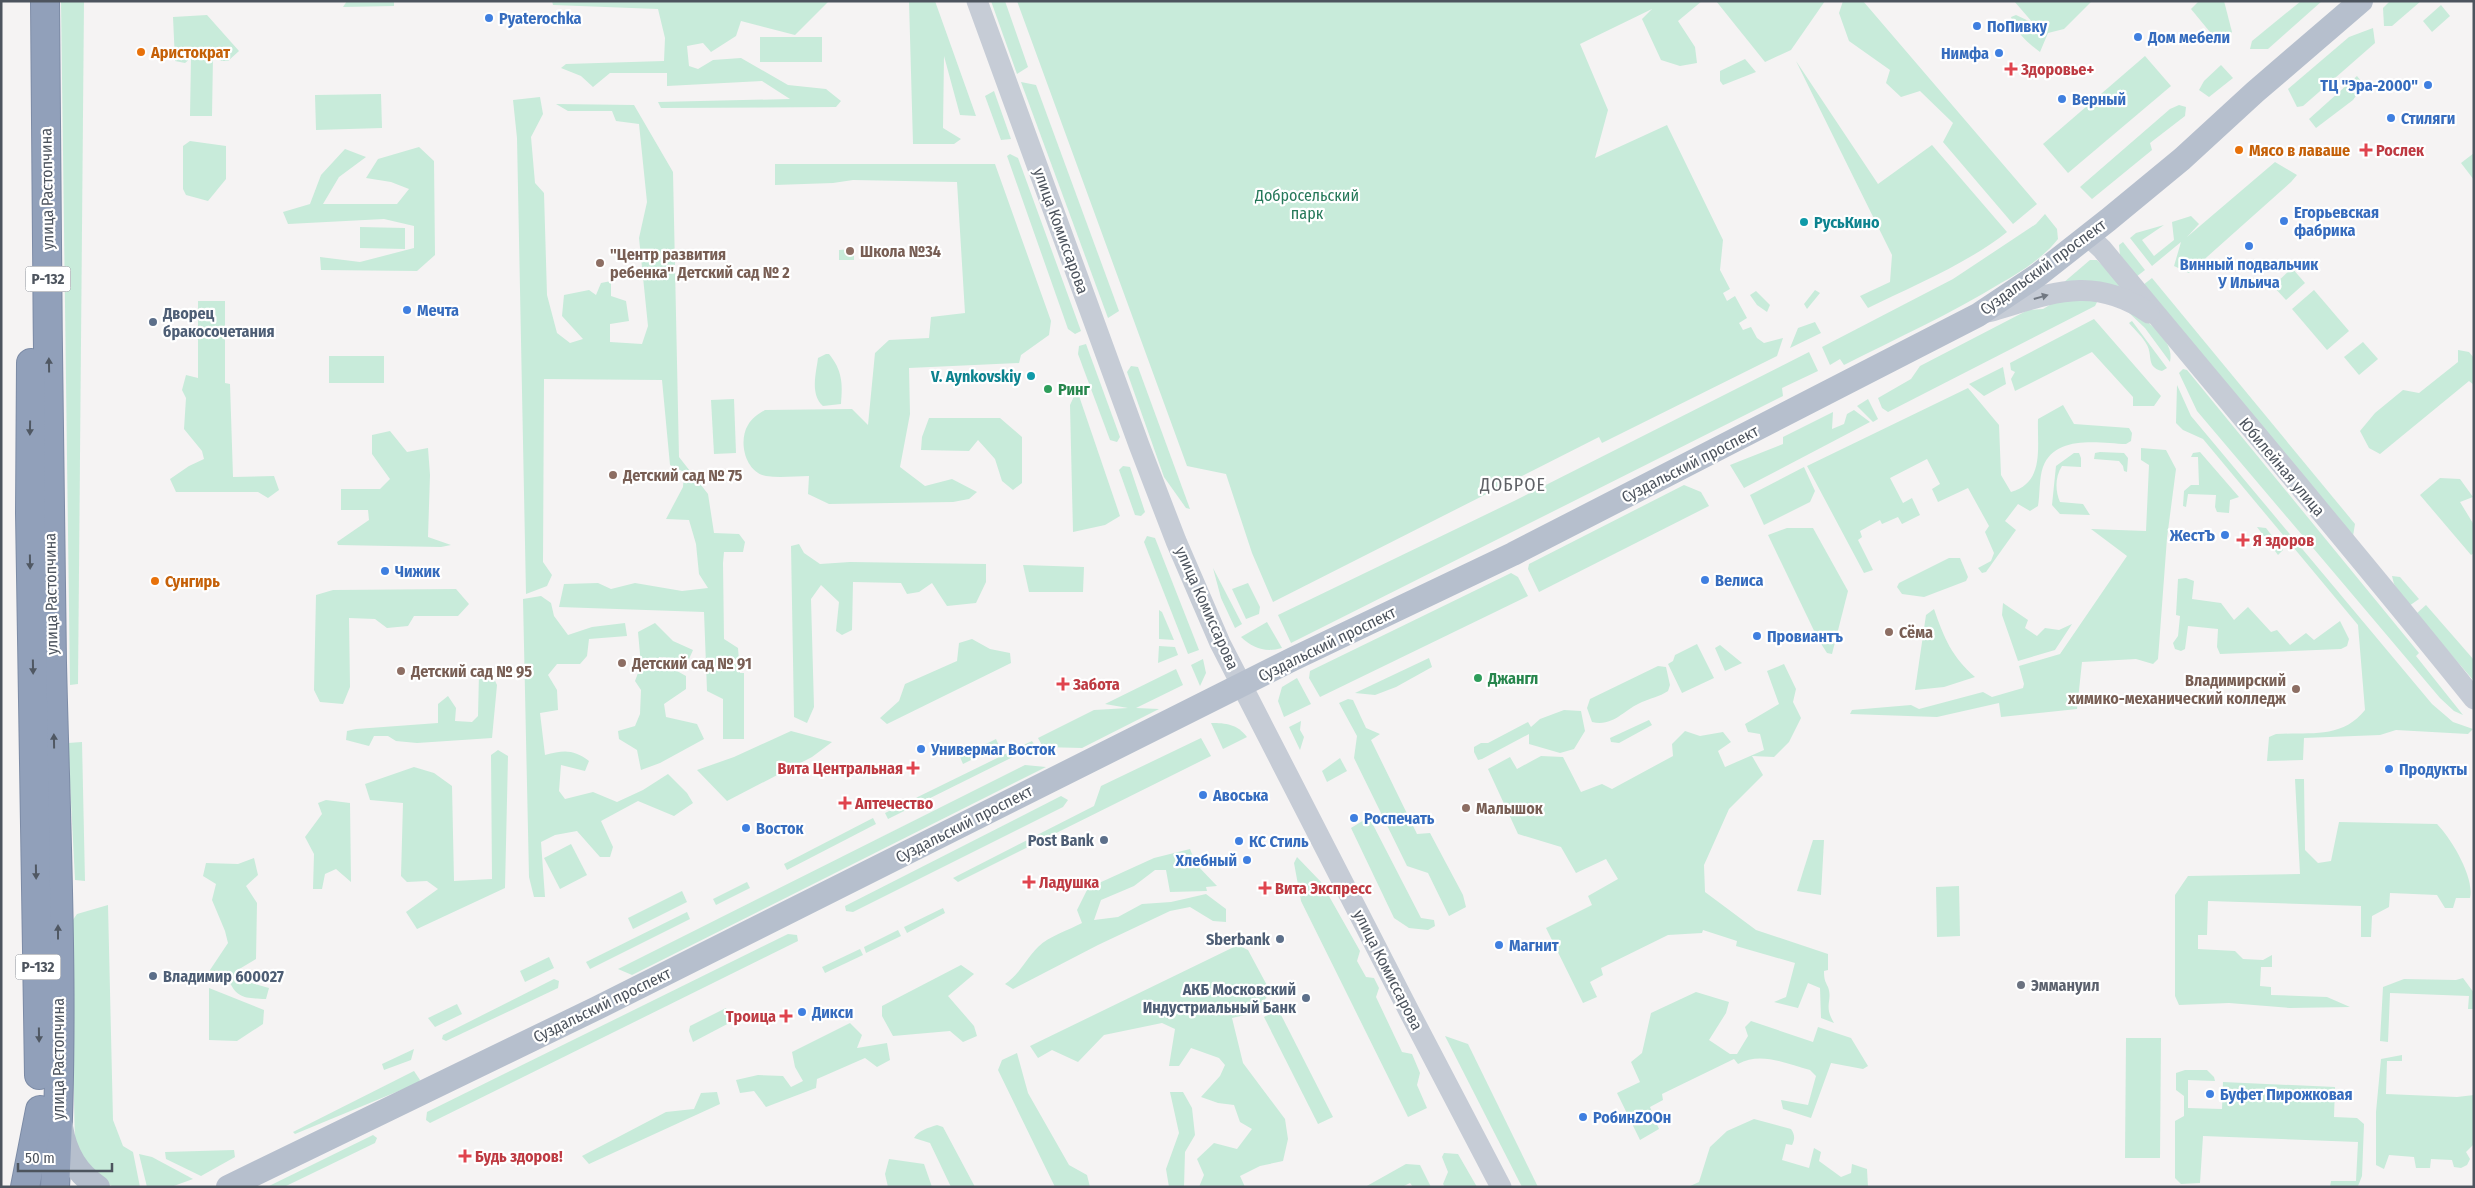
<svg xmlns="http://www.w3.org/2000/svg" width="2475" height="1188" viewBox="0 0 2475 1188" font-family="'Fira Sans Condensed',sans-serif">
  <rect width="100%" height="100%" fill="#f5f3f3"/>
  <!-- green -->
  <g fill="#c8ebda">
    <path d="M61,1H84L78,684L70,685Z"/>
    <path d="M347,1H394V6L343,7Z"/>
    <path d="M552,1H842L828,2L795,35L741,21L736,36L711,52L703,43L687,46L689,66L698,69L713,60L741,58L788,85L826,89L841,101L836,107L661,108L658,102L790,99L762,81L667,86V73H610L593,87L581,76L561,68L566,64L664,61L665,38L658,9L553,5Z"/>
    <path d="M909,1H935L976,116L960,115L944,56L943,128L961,139L954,144H913Z"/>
    <path d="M991,1H1005L1028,67L1017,74Z"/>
    <path d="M1017,1H1702L1678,21L1695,47L1697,63L1680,66L1661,60L1642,19L1652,9L1580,44L1608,110L1595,158L1667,125L1723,240L1720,270L1730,289L1723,293L1727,301L1735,296L1747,318L1739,323L1743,330L1751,327L1757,338L1764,343L1783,338L1777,356L1602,443L1599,437L1273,602L1252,553L1226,474L1187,466Z"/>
    <path d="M1716,1H1825L1791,50L1765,62Z"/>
    <path d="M1843,1H1863L2037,204L2013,224L1943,142L1953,123L1920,91L1901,97L1886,83L1890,70L1849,41L1839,13Z"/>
    <path d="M2014,1H2092L2064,29L2048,33L2040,52C2029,44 2014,31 2011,17L2016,15L2033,23Z"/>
    <path d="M2199,1H2224L2232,32L2219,43L2191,9Z"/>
    <path d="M2301,1H2322L2268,49H2250L2252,41Z"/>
    <path d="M2390,1H2421L2392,26H2384L2383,8Z"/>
    <path d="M2441,5L2450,16L2432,32L2423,21Z"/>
    <path d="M207,15L239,51L228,61H222L213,56L212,116H190L191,58L185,63L175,61L173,17Z"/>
    <path d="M2373,28L2375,43L2303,106L2297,107L2288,89L2349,37Z"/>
    <rect x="760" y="37" width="62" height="25"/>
    <path d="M2145,56L2171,86L2068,173L2043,144Z"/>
    <path d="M1745,59L1756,72L1723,85L1720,81V71Z"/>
    <path d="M1796,61L1878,184L1932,145L2007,232C1970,262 1911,287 1868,308L1860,296L1890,282L1892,255Z"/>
    <path d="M2221,65L2233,78L2209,97L2199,90L2204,81Z"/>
    <path d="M2357,76L2364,85L2353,100L2316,128L2309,119Z"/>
    <path d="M1021,82L1036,85L1119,311L1108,318Z"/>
    <path d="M994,91L1011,139L1001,140L985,96Z"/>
    <path d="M381,94L382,128L316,130L315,95Z"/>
    <path d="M540,97L543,114L531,137L535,183L544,193L547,295L557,333L570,343L583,339L562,316L564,295L589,290L596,295L601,283L611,281V296L626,301L629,321L610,324V342L642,344L648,326L639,238L647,202L639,124L616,121L612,111H568L556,104L634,105L673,172L679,457L708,494L714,533L739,534L745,542L743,552H724L723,563L724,639L738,648L740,673H744V739H723V699L707,691L704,612L559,607L564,584L598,583L611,589L635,583L682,591L708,588L699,574L696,544L689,520L666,519L683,487L684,472L670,465L662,380L544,379L543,562L552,575L547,586L526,594L517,138L513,100Z"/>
    <path d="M2179,105L2186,107L2185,116L2150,143L2152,150L2092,199L2080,187L2170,109Z"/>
    <path d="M190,141L226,146V179L208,201L186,195L183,189V146Z"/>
    <path d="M419,147L434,161L435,255L417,271L321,270L320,257L360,262L414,248V226L384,219L288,224L283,212L310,204L321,175L345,149L366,157L339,177L323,204H397L409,189L391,182L366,178L378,159Z"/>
    <path d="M2474,153V180L2461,163Z"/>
    <path d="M1010,154L1018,158L1025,177L1081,331L1075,334L1068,329L1007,156Z"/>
    <path d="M2275,162L2297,175L2291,182L2189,273L2174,266L2181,242L2152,266L2130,238L2136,233L2164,225L2142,240L2154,256L2174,240L2172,222L2191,216L2199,224L2187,237Z"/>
    <path d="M775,164H995L1051,321L1049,335L1021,355L1019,363L909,368L910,414L900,467L925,486L952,479L977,492L969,499L953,502L829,504L808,494L809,476C796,476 780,478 766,476C745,472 738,441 748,425C752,418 758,414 765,410L852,409L868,425L875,353L889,340L929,338L931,317L965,313L957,182L853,180L833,183L775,185Z"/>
    <path d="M2045,214L2057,229L2058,239C2043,258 2022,271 2001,283C1951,314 1897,338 1844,365L1840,359L1830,365L1822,347L1953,279L2036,224Z"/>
    <path d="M360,227L405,228V249L360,248Z"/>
    <path d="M2123,242L2145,270L2136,277L2120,256L2119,245Z"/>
    <path d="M854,249V260H839V250Z"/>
    <path d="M2090,260H2097L2123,287L2056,289Z"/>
    <path d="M2292,268L2305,283L2286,300L2273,286Z"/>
    <path d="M2152,278L2355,524L2353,536L2143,285Z"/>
    <path d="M1815,290L1820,293L1807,309L1804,304Z"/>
    <path d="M2314,290L2349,331L2327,350L2292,309Z"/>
    <path d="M1756,291L1770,305L1767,312L1757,305L1750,295Z"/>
    <path d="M2063,297L2098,300L2095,306L1888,412L1882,408L1878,398L1911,379L1920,366L2028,310L2043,309Z"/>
    <path d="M198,301H225V383L230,384L233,477L274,476L279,490L268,498L258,492H176L170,479L189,466L204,459L202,451L184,429L186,398L182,390L186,375L198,378Z"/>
    <path d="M2125,309C2143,316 2176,340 2170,362L2145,328Z"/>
    <path d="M2094,319L2161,396L2154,406H2133V397L2092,352L2015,391L2011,379L2015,372L2011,370L2010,363Z"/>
    <path d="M2132,321L2167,368L2162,371C2146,367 2153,356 2147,345C2143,337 2135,330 2129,323Z"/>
    <path d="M1815,322L1821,333L1790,348L1798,328Z"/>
    <path d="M2363,342L2378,359L2359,375L2344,357Z"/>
    <path d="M1086,344L1120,437L1117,442L1110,440L1078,354L1079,346Z"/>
    <path d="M2458,350L2469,352L2474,358V385L2469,381L2380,454L2369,448L2360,431L2375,413L2403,390L2419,393L2458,362Z"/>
    <path d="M1809,352L1818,371L1782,388L1783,396L1291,643L1278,615L1514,501Z"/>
    <path d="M826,354H829C842,370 843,383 841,404L823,406C810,394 816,374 818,358Z"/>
    <rect x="329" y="356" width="55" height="27"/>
    <path d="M1131,366L1138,367L1190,509L1186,508L1164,477L1127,372Z"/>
    <path d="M2003,367L2006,384L1984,396L1969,384Z"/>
    <path d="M2183,369L2187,370L2419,653L2416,656L2463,715L2454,711L2440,698L2197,411L2179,373Z"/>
    <path d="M2177,385L2191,416L2432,704L2453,722L2473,729L2468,734L2396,730L2380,735L2304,738L2303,760L2267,761L2269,737L2276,734C2310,732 2342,739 2365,710L2358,625L2203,439L2183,430L2176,423Z"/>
    <path d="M1968,388L1999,425L2001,475L2011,492C2045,482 2037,448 2038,419L2063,405L2074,424L2129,428L2132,433L2131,441L2126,444C2100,443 2055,434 2043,467C2039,478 2040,494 2038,506L2030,511L2018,504L2005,521L2016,530L1986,572L1982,573L1978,568L1991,561L1994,553L1985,532L1989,526L1968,488L1938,502L1932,489L1940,484L1927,459L1890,478L1903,503L1912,498L1920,515L1902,524L1898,517L1882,524L1880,520L1860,531L1862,537L1858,540L1873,570L1864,573L1807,466Z"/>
    <path d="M1077,390L1120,516L1105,525L1073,532L1070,405Z"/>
    <path d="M734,399L736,453L714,454L711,400Z"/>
    <path d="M1868,399L1878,419L1873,422L1857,406Z"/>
    <path d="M1854,410L1870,422L1744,488L1730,465L1783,444V437L1833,412L1832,429L1844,424L1847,414Z"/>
    <path d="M929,418H1000L1022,437V483L1013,490L1002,481L995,459L978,440L969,451L921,450L922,437Z"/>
    <path d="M390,431L407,452L428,448L430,475L428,537L451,545L441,547L338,545L337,542L369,520L368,510H341V489H380L390,479L372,454V435Z"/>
    <path d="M2141,448L2166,450L2176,469L2167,538L2158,659L2153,664L2136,659L2082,662L2077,709L2001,717L1999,703L1937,717L1850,714L1852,710L1911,705L1919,709L1983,692L1992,697L2023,688L2024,684L2019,666L2060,654L2127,556L2091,529L2146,531L2149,465L2141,460Z"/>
    <path d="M2100,452L2124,453L2128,458L2127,472L2124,471L2123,466L2119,461L2094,459L2095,453Z"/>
    <path d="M2200,452L2239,497L2230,500L2229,513L2217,512L2215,507L2216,495L2188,494L2186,507L2183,506L2184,491L2191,485H2199L2198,457H2191L2193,453Z"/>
    <path d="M2074,453H2079L2081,458V467L2062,466C2055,477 2055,490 2060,502L2083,504L2090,515L2060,514L2052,505L2056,466Z"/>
    <path d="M1123,466L1130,467L1145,512L1141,516L1135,515L1119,470Z"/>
    <path d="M1804,467L1815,491L1810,502L1764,525L1750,495Z"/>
    <path d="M2440,478L2460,479L2473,497L2460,502L2474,525V553L2471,555L2420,495Z"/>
    <path d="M1684,485L1701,492L1709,506L1539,592L1528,569L1529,564Z"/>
    <path d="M2257,527L2266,528L2283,550L2278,555Z"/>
    <path d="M1787,528H1813L1848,591L1832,654L1827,653L1818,639L1768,535Z"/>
    <path d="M1147,536L1155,538L1199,650L1188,654L1144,542Z"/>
    <path d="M799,544L804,553L820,564L850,562L986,564V582L976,603L947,606L932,583L919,592L907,594L901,583L853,582L852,630L842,635L836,631L839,602L821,585L811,599L814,707L807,723L794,717L791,546Z"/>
    <path d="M1949,558H1960L1968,577L1966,581L1924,597L1902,594L1897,587L1899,583Z"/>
    <path d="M1023,565L1084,567L1083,592H1029Z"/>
    <path d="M1213,568L1242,624L1235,628L1221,598Z"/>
    <path d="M1511,573L1518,577L1528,596L1320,697L1309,678L1310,671Z"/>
    <path d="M2392,576L2400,577L2419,599L2409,606L2394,584Z"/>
    <path d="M2186,578L2194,581L2192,599L2221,603L2234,620L2248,607L2271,632L2277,630L2290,645L2306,633L2314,640L2340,621L2349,639L2347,646L2341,649L2220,654L2217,647L2218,629L2188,626L2185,649L2181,651L2175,649L2173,643L2178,636L2180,616L2176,615L2178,579Z"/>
    <path d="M1248,583L1260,607L1259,614L1246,619L1232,589Z"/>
    <path d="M456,589L469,604L458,616H414L408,626L387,628L375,619L349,618L350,687L343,704L320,702L314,690L316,595L333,590Z"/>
    <path d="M541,596L551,603L554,616L568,635L592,627L625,623L627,636L589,639L587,656L580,664H557L548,675L557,690L558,710L540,713L545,755C564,750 573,749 589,761L585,771L561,765L559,791L565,799L593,792L617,802L643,790L668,774L687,793L693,803L674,816L638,801L601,821L613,847L610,857H600L577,831L555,835L541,842L545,897H534L529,877L523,599Z"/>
    <path d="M2003,603L2028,620L2025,628L2037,636L2045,628L2059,630L2072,624L2055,650L2018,661L2002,615Z"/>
    <path d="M2426,605L2474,660V681L2416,614Z"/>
    <path d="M1934,609C1944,638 1952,657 1975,677L1944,687L1915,690L1926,615Z"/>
    <path d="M1159,610L1162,612L1174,640L1159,639Z"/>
    <path d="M1267,622L1282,648C1265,653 1253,648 1241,637Z"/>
    <path d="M655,623L673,641L693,650L689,659L659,657L656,671H677L686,676V689L664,704L666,717L697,724L704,739L660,763L641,770L637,750L619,739L618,731L635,726L640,714L641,690L635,681L641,665L638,632Z"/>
    <path d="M972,639L990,649L1010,653L1011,663L887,724L880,718L899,701L905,684L957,661L959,643Z"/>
    <path d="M1697,644L1714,678L1682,693L1668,664L1673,661L1675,655Z"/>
    <path d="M1720,645L1742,663L1725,671L1715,648Z"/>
    <path d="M1159,646L1175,647L1178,655L1158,663Z"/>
    <path d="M1429,658L1432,667L1396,687L1375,695L1355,693Z"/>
    <path d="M1203,659L1206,673L1200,686L1191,665Z"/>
    <path d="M1784,664L1796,689L1793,702L1801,718L1789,742L1774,757L1752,756L1763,775L1729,809L1704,865L1705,892L1756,930L1828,954V970L1824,971C1824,979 1825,981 1828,987C1833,1001 1823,1005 1834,1023L1821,1018L1820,988L1808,983L1798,1008L1774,1002L1786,997L1795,963L1736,946L1737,941L1703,930L1702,933L1668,935L1601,968L1603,975L1590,982L1597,997L1583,1003L1546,928L1592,905L1588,896L1618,879L1606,859L1576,873L1561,847L1518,834L1488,769L1510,757L1517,769L1541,756L1563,757L1581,792L1602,784L1612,789L1673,756L1672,744L1685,731L1700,736L1723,732L1731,742L1718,751L1725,767L1764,750L1760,734L1748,732L1745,724L1779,704L1767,671Z"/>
    <path d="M488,666L497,685L492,738L417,743L396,741L388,736H374L369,746L346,740L347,731L356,729L438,723V704L448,696L456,708L455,721L472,722L478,716L479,673Z"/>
    <path d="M1658,666L1666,667L1670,685L1668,691C1659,697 1651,698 1642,702C1623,710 1614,727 1592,722L1587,708L1590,699Z"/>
    <path d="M1176,669L1183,685L1136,708L1159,709L1082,748L1043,747L1038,738L1094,710L1128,708L1105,704Z"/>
    <path d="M1297,678L1311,704L1284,717L1278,701L1282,687Z"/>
    <path d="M1348,699L1353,700L1366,728L1380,734L1371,740L1417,834L1430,833L1463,895L1466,907L1449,916L1428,873L1407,866L1354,758L1357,736L1339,703Z"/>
    <path d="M1564,710L1581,711L1585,731L1574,749L1560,753L1529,744V734L1482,759L1478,760L1474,752V747L1481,743H1488L1528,722L1531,727L1540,719Z"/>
    <path d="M1649,720L1652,725L1619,743L1611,742L1610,738Z"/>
    <path d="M1301,721L1300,730L1304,737L1300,750L1289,727Z"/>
    <path d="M1211,723C1226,723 1237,724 1247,737L1223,749Z"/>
    <path d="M791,731L832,742L812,757L727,801L697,770L734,757Z"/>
    <path d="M1201,738L1211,756L958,882L953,878L1094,806L1101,786Z"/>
    <path d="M996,739L999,746L963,764L960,757Z"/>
    <path d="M1032,741L1035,746L888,819L885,813Z"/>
    <path d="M82,742L85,881L75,880L68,743Z"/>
    <path d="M498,750L508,756L505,888L417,929L406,912L438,889L427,881L407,882L401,876L403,803L370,800L365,784L414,767L434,773L452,786L454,881L492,879L491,755Z"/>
    <path d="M1340,758L1347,771L1327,782L1322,771Z"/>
    <path d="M1025,765L1046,767L632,975L618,969Z"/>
    <path d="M2295,779H2304L2305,850L2318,863L2331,861L2339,822L2437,824C2451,838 2475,878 2470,898H2456L2453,908H2445L2437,895L2390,893L2389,907L2372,916L2371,937H2361V906L2208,901L2207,935H2198V949L2235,951L2243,959L2263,960L2272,955V967H2261L2260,986L2271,987V995L2327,997L2350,1007L2290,1008L2229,1003L2179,1005L2175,996V895L2188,876L2300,874Z"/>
    <path d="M1061,796L1068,800L1063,807L853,912L846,911L845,906Z"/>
    <path d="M326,800L350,803L351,882L336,869L325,874L322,889H313L314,854L305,837L322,814L318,803Z"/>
    <path d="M1369,817L1421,918L1434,920L1435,926L1428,930L1409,928L1394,918L1351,828Z"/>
    <path d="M873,818L876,824L787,870L784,864Z"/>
    <path d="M1813,840H1824L1821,895L1797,891Z"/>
    <path d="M571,844L587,875L560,889L544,858Z"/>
    <path d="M1190,849L1196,864L1217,886L1206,887L1207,891L1170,892L1166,870H1155L1134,886L1101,900L1094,920L1118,917L1142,904L1171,902L1206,894L1226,909V922L1213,921L1190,907L1170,911L1098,945L1013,989L1005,984C1020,974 1025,960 1038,947C1049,936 1069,930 1082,923L1077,910L1088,888L1154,858Z"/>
    <path d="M1297,857L1321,882L1360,951L1357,961L1366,977L1374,978L1379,988L1376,997L1402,1052L1412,1054L1420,1073L1417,1085L1427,1108L1408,1117L1301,901L1294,863Z"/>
    <path d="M254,858L258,875L246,886L257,903L256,959L236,971L244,981L269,988L266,999C245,998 237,999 228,979L217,982L210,970L228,943L225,931L212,900L216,884L203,876L206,863L238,864Z"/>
    <path d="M747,882L750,888L716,905L713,899Z"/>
    <path d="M1959,886L1960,936L1937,937L1936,887Z"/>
    <path d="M682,891L687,902L633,929L628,918Z"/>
    <path d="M108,905L113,1120L123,1146L133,1152L140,1187C132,1187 119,1188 112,1186C95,1178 83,1160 75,1144L70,924L77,914Z"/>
    <path d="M943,908L945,913L907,933L904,927Z"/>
    <path d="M687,912L690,919L590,969L586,962Z"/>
    <path d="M898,930L901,936L866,953L864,947Z"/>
    <path d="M788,934L797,935L798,941L430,1123L426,1120L427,1112Z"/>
    <path d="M1238,945L1248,950L1270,991L1258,1012L1232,1018L1243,1063L1285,1119L1288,1139L1283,1161L1260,1166L1240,1176L1245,1187H1199L1204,1175L1197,1159L1214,1143L1237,1149L1252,1129L1240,1122L1234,1105L1218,1103L1201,1097L1220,1076L1225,1065L1219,1058L1191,1048L1179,1066H1169L1175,1029L1162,1023L1104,1035L1078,1062L1052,1050L1038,1058L1030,1046Z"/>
    <path d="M860,949L863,955L825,973L822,967Z"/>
    <path d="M549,957L554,968L525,982L520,971Z"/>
    <path d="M961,965L974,974L948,996L974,1026L977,1036L963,1042L950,1031L893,1036L882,1016V1006Z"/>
    <path d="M2463,978L2474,993V1009H2468L2469,996L2390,993L2388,1042L2380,1041L2383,987L2404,979L2456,980Z"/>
    <path d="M554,979L559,981L558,988L446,1041L442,1039L443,1035Z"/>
    <path d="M209,988L264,1010L263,1024L237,1041L209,1040Z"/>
    <path d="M1696,992L1729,1002L1726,1013L1709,1040L1730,1054H1737L1748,1036L1745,1027L1751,1021L1813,1042L1818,1027L1851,1038L1868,1066L1863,1069L1831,1063L1811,1118L1783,1109L1781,1100L1808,1105L1816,1076L1810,1070C1786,1064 1761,1051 1738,1064L1734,1059L1662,1094L1663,1100L1650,1107L1659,1129L1640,1140L1617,1093L1640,1082L1631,1062L1642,1053L1651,1013Z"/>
    <path d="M457,1004L462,1014L435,1027L428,1018Z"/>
    <path d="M726,1008L733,1021L693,1042L689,1031L690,1026Z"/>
    <path d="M1278,1009L1333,1117L1318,1124L1264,1017Z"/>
    <path d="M850,1023L862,1035L857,1048L887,1043L890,1060L877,1067L865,1058L817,1079L816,1088L766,1107L754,1091L740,1093L736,1080L758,1075L783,1076L791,1087L803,1081L795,1067L792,1052Z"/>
    <path d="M1445,1036L1468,1044L1538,1187H1522Z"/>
    <path d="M2126,1038H2161L2160,1158H2125Z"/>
    <path d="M414,1049L411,1060L384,1070L382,1064Z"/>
    <path d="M1017,1053L1028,1093L1069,1165L1087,1175L1090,1187H1055L998,1070L1002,1060Z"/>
    <path d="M2402,1055V1061H2387L2386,1094L2457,1097L2474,1095V1144L2466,1152L2470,1159L2467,1165L2461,1168L2454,1167L2452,1160L2431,1159L2430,1168H2416L2414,1157L2389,1155L2384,1169L2376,1165V1112L2381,1059Z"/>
    <path d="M2185,1070H2207L2214,1077L2215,1081L2188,1080V1108L2222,1109L2223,1082L2335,1087L2334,1117L2357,1118L2364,1124L2362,1176L2358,1186L2330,1187L2331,1181H2356L2358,1142L2203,1136L2200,1183L2181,1184L2175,1178V1121L2184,1116V1096L2176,1090V1073Z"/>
    <path d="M414,1071L420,1080L418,1083L295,1134L293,1132Z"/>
    <path d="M717,1092L720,1104L589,1164L582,1156L666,1112L694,1109L701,1093Z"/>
    <path d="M1170,1092H1183L1192,1108L1195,1135L1185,1152L1184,1187H1169L1166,1169L1179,1133Z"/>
    <path d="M1754,1119L1791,1129C1795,1135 1795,1139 1792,1145L1786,1144L1782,1160L1809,1168L1814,1148L1821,1152L1819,1161L1841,1177L1851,1173L1852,1164L1867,1169L1868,1187H1688L1699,1182L1710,1147L1727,1131Z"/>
    <path d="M937,1125L943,1127L975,1187H951L930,1143L914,1138C919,1130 928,1128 937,1125Z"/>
    <path d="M373,1135L377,1138L375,1143L284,1187H267Z"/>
    <path d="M234,1150L235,1157L201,1176L166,1159L165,1152Z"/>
    <path d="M1444,1153L1458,1154L1477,1187H1445L1443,1184L1448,1172L1442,1157Z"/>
    <path d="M139,1154L152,1157L193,1179L171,1187H147Z"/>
    <path d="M889,1159L924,1164L932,1187H888L885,1174Z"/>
    <path d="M1406,1164L1420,1165L1431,1187H1413L1410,1183L1402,1187H1365Z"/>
  </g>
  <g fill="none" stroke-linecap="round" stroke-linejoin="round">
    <!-- highway casing -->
    <g stroke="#7c8ba6" stroke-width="30">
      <g id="highway">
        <path d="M45,1C47,222 48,442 52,663C56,836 65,1014 55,1187"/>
        <path d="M31,363L30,513L39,1075"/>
        <path d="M25,1187L40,1110"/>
      </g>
    </g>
    <!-- secondary -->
    <g stroke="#c6ccd6" stroke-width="21">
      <path d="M977,1L1139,445L1176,541L1220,643L1412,1017L1501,1187"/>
      <path d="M2088,236L2102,249C2226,399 2352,547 2474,699"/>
      <path d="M1988,312C2048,295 2091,273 2149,313"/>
    </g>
    <!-- primary -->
    <g stroke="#b6bfcd" stroke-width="24">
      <path d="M61,1127C65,1152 76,1173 98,1187"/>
      <path d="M228,1187L597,1008L1293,659L1513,554L1978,315L2038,275L2108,220L2182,159L2255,92L2361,1"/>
    </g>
    <!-- highway -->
    <use href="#highway" stroke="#91a0ba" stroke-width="28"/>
  </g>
  <!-- one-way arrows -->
  <defs><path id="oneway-solid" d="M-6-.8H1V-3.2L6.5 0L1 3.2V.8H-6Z" transform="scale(1.25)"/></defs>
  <use fill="#717882" href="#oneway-solid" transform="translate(2041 297) rotate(-16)"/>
  <g fill="#505863">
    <use href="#oneway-solid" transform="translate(49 365) rotate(-91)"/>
    <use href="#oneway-solid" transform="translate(30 428) rotate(91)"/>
    <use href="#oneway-solid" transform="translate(30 562) rotate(89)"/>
    <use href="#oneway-solid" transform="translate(33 667) rotate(89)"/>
    <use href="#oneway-solid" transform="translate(54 741) rotate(-91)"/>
    <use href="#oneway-solid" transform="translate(36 872) rotate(89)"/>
    <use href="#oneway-solid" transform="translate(58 932) rotate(-90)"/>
    <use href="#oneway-solid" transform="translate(39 1035) rotate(89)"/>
  </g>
  <!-- markers -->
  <g fill="#3f7fe0" stroke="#fff" stroke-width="2">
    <circle cx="489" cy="18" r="5"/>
    <circle cx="1977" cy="26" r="5"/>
    <circle cx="2138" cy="37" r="5"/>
    <circle cx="1999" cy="53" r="5"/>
    <circle cx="2428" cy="85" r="5"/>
    <circle cx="2062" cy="99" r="5"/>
    <circle cx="2391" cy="118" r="5"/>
    <circle cx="2284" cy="221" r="5"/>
    <circle cx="2249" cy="246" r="5"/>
    <circle cx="407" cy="310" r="5"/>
    <circle cx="2225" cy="535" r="5"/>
    <circle cx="385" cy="571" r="5"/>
    <circle cx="1705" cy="580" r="5"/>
    <circle cx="1757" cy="636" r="5"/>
    <circle cx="921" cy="749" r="5"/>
    <circle cx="2389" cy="769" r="5"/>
    <circle cx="1203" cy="795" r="5"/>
    <circle cx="1354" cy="818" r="5"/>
    <circle cx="746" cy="828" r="5"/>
    <circle cx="1239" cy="841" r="5"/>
    <circle cx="1247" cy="860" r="5"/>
    <circle cx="1499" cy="945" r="5"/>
    <circle cx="802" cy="1012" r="5"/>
    <circle cx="2210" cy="1094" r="5"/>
    <circle cx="1583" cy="1117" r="5"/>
  </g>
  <g fill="#e8710a" stroke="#fff" stroke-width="2">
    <circle cx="141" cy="52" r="5"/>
    <circle cx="2239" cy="150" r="5"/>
    <circle cx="155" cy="581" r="5"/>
  </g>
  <g fill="#e0444e" stroke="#fff" stroke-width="2">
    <path d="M2008.5 61.5h5v5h5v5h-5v5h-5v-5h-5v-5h5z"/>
    <path d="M2363.5 142.5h5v5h5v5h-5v5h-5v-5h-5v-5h5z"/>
    <path d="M2240.5 532.5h5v5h5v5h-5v5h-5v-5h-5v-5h5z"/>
    <path d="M1060.5 676.5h5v5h5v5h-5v5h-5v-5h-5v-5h5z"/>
    <path d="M910.5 760.5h5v5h5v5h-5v5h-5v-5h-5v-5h5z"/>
    <path d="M842.5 795.5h5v5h5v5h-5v5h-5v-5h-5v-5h5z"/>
    <path d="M1026.5 874.5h5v5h5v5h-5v5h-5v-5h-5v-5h5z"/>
    <path d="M1262.5 880.5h5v5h5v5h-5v5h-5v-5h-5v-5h5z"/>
    <path d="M783.5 1008.5h5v5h5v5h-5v5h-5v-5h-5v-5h5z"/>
    <path d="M462.5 1148.5h5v5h5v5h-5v5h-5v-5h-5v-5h5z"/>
  </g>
  <g fill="#0f9aa8" stroke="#fff" stroke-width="2">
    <circle cx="1804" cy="222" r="5"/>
    <circle cx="1031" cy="376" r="5"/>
  </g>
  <g fill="#8d6e63" stroke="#fff" stroke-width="2">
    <circle cx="850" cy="251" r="5"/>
    <circle cx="600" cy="263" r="5"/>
    <circle cx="613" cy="475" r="5"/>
    <circle cx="1889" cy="632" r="5"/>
    <circle cx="622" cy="663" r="5"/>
    <circle cx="401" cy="671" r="5"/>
    <circle cx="2296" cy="689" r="5"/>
    <circle cx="1466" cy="808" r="5"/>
  </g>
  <g fill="#5c6f8a" stroke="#fff" stroke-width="2">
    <circle cx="153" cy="322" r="5"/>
    <circle cx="1104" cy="840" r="5"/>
    <circle cx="1280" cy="939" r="5"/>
    <circle cx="153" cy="976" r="5"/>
    <circle cx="1306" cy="998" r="5"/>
  </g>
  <g fill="#2e9e5b" stroke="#fff" stroke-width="2">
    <circle cx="1048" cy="389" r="5"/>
    <circle cx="1478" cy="678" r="5"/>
  </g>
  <circle fill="#6b7280" stroke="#fff" stroke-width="2" cx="2021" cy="985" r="5"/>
  <g text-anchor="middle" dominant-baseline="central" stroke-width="4.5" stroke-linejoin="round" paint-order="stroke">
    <!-- shield labels -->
    <g fill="#fff" stroke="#82878e" stroke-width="1">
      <rect x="25.5" y="266.5" width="45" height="25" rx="4"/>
      <rect x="15.5" y="954.5" width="45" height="25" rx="4"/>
    </g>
    <g font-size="15" font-weight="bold" fill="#4d545e">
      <text x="48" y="279">Р-132</text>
      <text x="38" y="967">Р-132</text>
    </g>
    <!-- shop labels -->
    <g font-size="16" font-weight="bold" fill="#366cbe" stroke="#fff" text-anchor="start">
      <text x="499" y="18">Pyaterochka</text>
      <text x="1987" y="26">ПоПивку</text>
      <text x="2148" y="37">Дом мебели</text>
      <text x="1989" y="53" text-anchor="end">Нимфа</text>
      <text x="2418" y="85" text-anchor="end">ТЦ "Эра-2000"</text>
      <text x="2072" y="99">Верный</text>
      <text x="2401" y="118">Стиляги</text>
      <text x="2294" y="212">Егорьевская<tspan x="2294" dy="18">фабрика</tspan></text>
      <text x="2249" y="264" text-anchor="middle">Винный подвальчик<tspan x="2249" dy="18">У Ильича</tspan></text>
      <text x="417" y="310">Мечта</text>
      <text x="2215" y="535" text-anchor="end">ЖестЪ</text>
      <text x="395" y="571">Чижик</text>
      <text x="1715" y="580">Велиса</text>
      <text x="1767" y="636">Провиантъ</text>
      <text x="931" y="749">Универмаг Восток</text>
      <text x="2399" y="769">Продукты</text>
      <text x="1213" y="795">Авоська</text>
      <text x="1364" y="818">Роспечать</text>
      <text x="756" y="828">Восток</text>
      <text x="1249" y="841">КС Стиль</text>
      <text x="1237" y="860" text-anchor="end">Хлебный</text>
      <text x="1509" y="945">Магнит</text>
      <text x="812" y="1012">Дикси</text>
      <text x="2220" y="1094">Буфет Пирожковая</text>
      <text x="1593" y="1117">РобинZOOн</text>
    </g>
    <!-- food labels -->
    <g font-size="16" font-weight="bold" fill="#c56008" stroke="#fff" text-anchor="start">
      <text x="151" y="52">Аристократ</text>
      <text x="2249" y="150">Мясо в лаваше</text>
      <text x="165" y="581">Сунгирь</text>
    </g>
    <!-- health labels -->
    <g font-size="16" font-weight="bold" fill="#be3a42" stroke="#fff" text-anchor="start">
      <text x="2021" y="69">Здоровье+</text>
      <text x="2376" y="150">Рослек</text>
      <text x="2253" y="540">Я здоров</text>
      <text x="1073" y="684">Забота</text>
      <text x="903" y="768" text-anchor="end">Вита Центральная</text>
      <text x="855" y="803">Аптечество</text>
      <text x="1039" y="882">Ладушка</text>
      <text x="1275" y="888">Вита Экспресс</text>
      <text x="776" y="1016" text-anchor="end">Троица</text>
      <text x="475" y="1156">Будь здоров!</text>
    </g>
    <!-- street labels -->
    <g font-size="16" fill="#4d545e" stroke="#fff">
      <text transform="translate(47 189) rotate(-91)">улица Растопчина</text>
      <text transform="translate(1061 231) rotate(70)">улица Комиссарова</text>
      <text transform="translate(2043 267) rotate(-36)">Суздальский проспект</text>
      <text transform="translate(1690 464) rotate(-27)">Суздальский проспект</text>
      <text transform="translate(2282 467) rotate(50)">Юбилейная улица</text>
      <text transform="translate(51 594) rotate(-91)">улица Растопчина</text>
      <text transform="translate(1207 608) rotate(66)">улица Комиссарова</text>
      <text transform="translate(1327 644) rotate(-26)">Суздальский проспект</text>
      <text transform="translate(964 824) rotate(-27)">Суздальский проспект</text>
      <text transform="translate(1388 970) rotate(63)">улица Комиссарова</text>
      <text transform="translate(602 1005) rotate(-26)">Суздальский проспект</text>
      <text transform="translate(58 1059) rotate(-90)">улица Растопчина</text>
    </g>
    <!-- park labels -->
    <g font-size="16" fill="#257859" stroke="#fff">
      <text x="1307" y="195">Добросельский<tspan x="1307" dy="18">парк</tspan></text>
    </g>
    <!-- culture labels -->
    <g font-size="16" font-weight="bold" fill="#0d838f" stroke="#fff" text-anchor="start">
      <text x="1814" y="222">РусьКино</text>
      <text x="1021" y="376" text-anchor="end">V. Aynkovskiy</text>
    </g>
    <!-- education labels -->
    <g font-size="16" font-weight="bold" fill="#785e54" stroke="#fff" text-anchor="start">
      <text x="860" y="251">Школа №34</text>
      <text x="610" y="254">"Центр развития<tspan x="610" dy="18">ребенка" Детский сад № 2</tspan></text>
      <text x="623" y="475">Детский сад № 75</text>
      <text x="1899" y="632">Сёма</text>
      <text x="632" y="663">Детский сад № 91</text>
      <text x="411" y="671">Детский сад № 95</text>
      <text x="2286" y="680" text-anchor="end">Владимирский<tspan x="2286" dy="18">химико-механический колледж</tspan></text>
      <text x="1476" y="808">Малышок</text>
    </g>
    <!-- service labels -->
    <g font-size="16" font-weight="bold" fill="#4e5e75" stroke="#fff" text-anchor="end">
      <text x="163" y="313" text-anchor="start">Дворец<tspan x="163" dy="18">бракосочетания</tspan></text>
      <text x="1094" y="840">Post Bank</text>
      <text x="1270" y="939">Sberbank</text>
      <text x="163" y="976" text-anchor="start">Владимир 600027</text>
      <text x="1296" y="989">АКБ Московский<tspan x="1296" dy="18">Индустриальный Банк</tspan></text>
    </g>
    <!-- leisure labels -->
    <g font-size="16" font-weight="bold" fill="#27864d" stroke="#fff" text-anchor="start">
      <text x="1058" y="389">Ринг</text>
      <text x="1488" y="678">Джангл</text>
    </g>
    <!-- worship labels -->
    <g font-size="16" font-weight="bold" fill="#5b616d" stroke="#fff" text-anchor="start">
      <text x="2031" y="985">Эммануил</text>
    </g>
    <!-- neighbourhood labels -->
    <g font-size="18" letter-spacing="1" fill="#606267" stroke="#fff">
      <text x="1513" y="485">ДОБРОЕ</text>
    </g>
  </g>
  <!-- border -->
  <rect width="2475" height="1188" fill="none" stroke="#4d545e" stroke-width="5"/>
  <!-- scale -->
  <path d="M18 1163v8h94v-8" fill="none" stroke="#4d545e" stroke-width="2.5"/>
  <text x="25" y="1163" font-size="15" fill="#4d545e" stroke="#ffffff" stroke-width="4" paint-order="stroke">50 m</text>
</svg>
